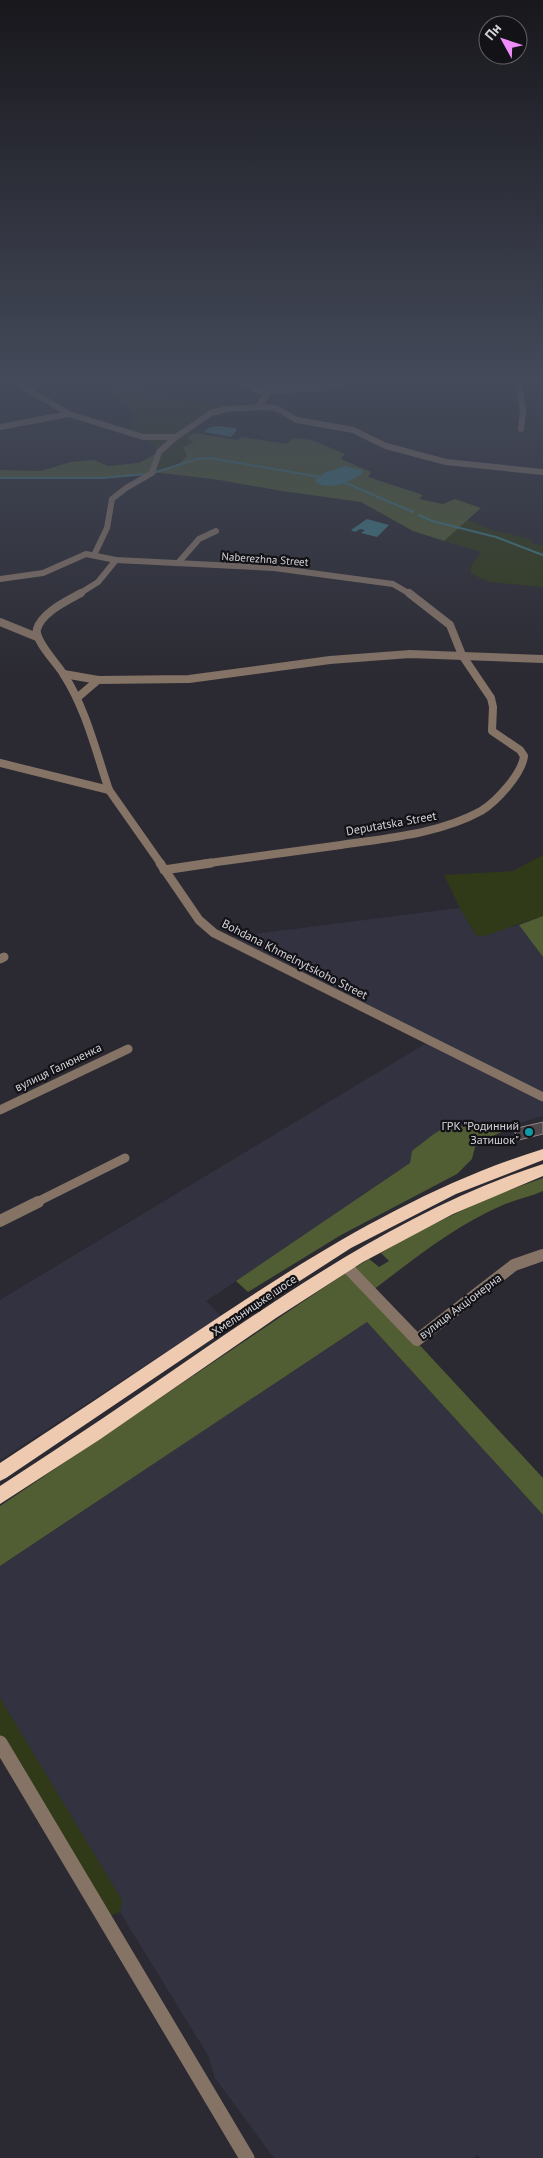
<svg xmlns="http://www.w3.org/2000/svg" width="543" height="2158" viewBox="0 0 543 2158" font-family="'PT Sans',sans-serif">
  <rect width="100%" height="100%" fill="#2b2a32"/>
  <!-- built -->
  <g fill="#333240">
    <path d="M460,908L476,935L480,936L519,925L543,957V1097L537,1096L543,1102V1116L513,1125L475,1141L463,1132L206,1301L221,1316L0,1460V1300L430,1041L223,938Z"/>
    <path d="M367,1322L543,1515V2158H480L478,2155L474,2158H274L215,2078L209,2057L120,1912L122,1900L0,1698V1566Z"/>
  </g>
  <!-- green -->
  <g fill="#313a18">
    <path d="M101,378H123L144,394L167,400L214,402L223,405L226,409L219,410L185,431L195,433L188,437L195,442L182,462L154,472L159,452L146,439L128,431L135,413Z"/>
    <path d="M468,520L492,530L530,539L533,544L543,545V587L490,582L471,574V566L481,552L444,541Z"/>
    <path d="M543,855V916L484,936L476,935L460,908L444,875L513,871Z"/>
    <path d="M0,1698L122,1900L120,1912L104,1918L0,1748Z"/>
  </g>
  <!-- forest -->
  <g fill="#515d32">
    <path d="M205,378H352L338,389L267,395L240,384L222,385Z"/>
    <path d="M195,433L237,440L242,437L287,444L294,438L312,440L345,454L341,459L371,472L368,477L423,495L419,499L443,504L455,499L481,508L444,541L413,531L361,502L282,491L220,480L154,472L179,464L187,456L183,447L194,442L187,438Z"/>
    <path d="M159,452L152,473L102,478H0V470L41,471L71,462L94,460L108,466L139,463Z"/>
    <path d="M543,916V957L519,925Z"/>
    <path d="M506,1124L509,1129L476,1143L472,1159L457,1174L341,1235L248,1292L236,1281L410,1163L412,1151C438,1132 445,1119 478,1131L490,1125Z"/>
    <path d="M543,1178V1191C530,1197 516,1199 503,1205C456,1225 414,1259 373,1290L353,1269L369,1259L379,1267L389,1261L381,1253C432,1223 487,1197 543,1178Z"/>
    <path d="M350,1270L543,1478V1515L367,1322L0,1566V1506Z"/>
  </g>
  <!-- water -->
  <g fill="#3d7c83">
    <path d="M216,426L235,428L237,430L231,437L204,432L209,428Z"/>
    <path d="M345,466L362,470V473C351,482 327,492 315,481L324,473Z"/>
    <path d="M367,519L389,525L377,537L361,533L365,530L360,529L355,532L351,530Z"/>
  </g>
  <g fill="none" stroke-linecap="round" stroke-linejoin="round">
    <!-- stream -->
    <g stroke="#3d7c83" stroke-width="2">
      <path d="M153,473L197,459L210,458L320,477"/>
      <path d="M0,478H102L147,474"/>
      <path d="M341,481L413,512"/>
      <path d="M419,515L432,521L496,537L543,555"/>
    </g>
  </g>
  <!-- building -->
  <path fill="#50474b" stroke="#91868b" d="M543,1122V1134L519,1140L513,1129Z"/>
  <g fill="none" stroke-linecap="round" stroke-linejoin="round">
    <!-- minor-far4 -->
    <g stroke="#857366" stroke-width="6">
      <path d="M9,378L69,414L143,437H176"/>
      <path d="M236,378L267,395L257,407"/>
      <path d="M456,378H462"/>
      <path d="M518,378L523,411L521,429"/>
      <path d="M0,427L69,414"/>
      <path d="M94,555L107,528L112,499L126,488L152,473L159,452L176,437L211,413L226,409L264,407L276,408L297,420L353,430L386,446L446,462L543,472"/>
      <path d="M178,563L199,539L216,531"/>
      <path d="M0,579L43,573L86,554L116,560L274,568L393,584L410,594"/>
      <path d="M79,594L98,582L116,560"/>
    </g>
    <!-- minor-far3 -->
    <g stroke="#857366" stroke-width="8">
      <path d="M81,593C67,601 42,612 37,629C34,641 58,664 64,675C86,709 96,752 109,790"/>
      <path d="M0,622L37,637"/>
      <path d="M64,674L98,680L189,679L330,660L410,654L543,659"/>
      <path d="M77,698L98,680"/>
      <path d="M0,763L109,790L161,864"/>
      <path d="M202,864C249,858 295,851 341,845C387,838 439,834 481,811C496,802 522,774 524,756L520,750L492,731L493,707L491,698L462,655L450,625L409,593"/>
    </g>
    <!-- minor-far2 -->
    <g stroke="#857366" stroke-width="9">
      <path d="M160,863L199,920L214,933L543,1097"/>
      <path d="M164,870L211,863"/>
      <path d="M0,959L4,957"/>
      <path d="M0,1110L128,1049"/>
      <path d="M35,1203L125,1158"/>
    </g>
    <!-- minor-far1 -->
    <g stroke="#857366" stroke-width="12">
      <path d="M0,1221L38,1202"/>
      <path d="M345,1265L417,1340L514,1265L543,1255"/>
    </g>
    <!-- minor -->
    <path stroke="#857366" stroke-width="15" d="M0,1743L247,2158"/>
    <!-- trunk -->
    <g fill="#eecab0" fill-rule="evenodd">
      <path d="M543,1149V1160L456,1194L351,1248L264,1304L6,1478L0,1481V1463C64,1421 128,1378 192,1335C302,1261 416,1188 543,1149Z"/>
      <path d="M543,1164V1176L453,1214L363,1262L276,1318L99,1440L0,1504V1486C68,1442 135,1397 201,1351C308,1278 419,1204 543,1164Z"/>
    </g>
  </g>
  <!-- sky -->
  <linearGradient id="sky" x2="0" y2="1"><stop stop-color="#18171c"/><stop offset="0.56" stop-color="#444a5a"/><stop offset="1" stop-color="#444a5a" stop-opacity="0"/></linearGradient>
  <rect width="543" height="680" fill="url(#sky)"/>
  <!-- markers -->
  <circle fill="#0f9aa8" stroke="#131317" stroke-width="2" cx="529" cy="1132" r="5"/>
  <g text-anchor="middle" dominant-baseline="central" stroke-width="4.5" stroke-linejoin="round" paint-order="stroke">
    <!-- far-street labels -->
    <g font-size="11" fill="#d3d3d8" stroke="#131317">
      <text transform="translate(265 559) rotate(4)">Naberezhna Street</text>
    </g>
    <!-- street labels -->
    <g font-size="12" fill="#d3d3d8" stroke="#131317">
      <text transform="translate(391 823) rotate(-10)">Deputatska Street</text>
      <text transform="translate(295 959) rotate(27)">Bohdana Khmelnytskoho Street</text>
      <text transform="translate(58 1067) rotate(-26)">вулиця Галюненка</text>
      <text transform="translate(254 1305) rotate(-34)">Хмельницьке шосе</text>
      <text transform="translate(460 1306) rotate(-37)">вулиця Акціонерна</text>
    </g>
    <!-- poi labels -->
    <g font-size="12" fill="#d3d3d8" stroke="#131317" text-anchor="end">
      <text x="519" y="1125">ГРК "Родинний<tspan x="519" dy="14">Затишок"</tspan></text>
    </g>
  </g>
  <!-- north arrow -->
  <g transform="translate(503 40) rotate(310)"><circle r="24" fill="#131317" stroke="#606064"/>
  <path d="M0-4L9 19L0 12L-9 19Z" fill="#ee8cf8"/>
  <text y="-8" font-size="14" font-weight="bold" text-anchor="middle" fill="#d3d3d8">Пн</text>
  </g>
</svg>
